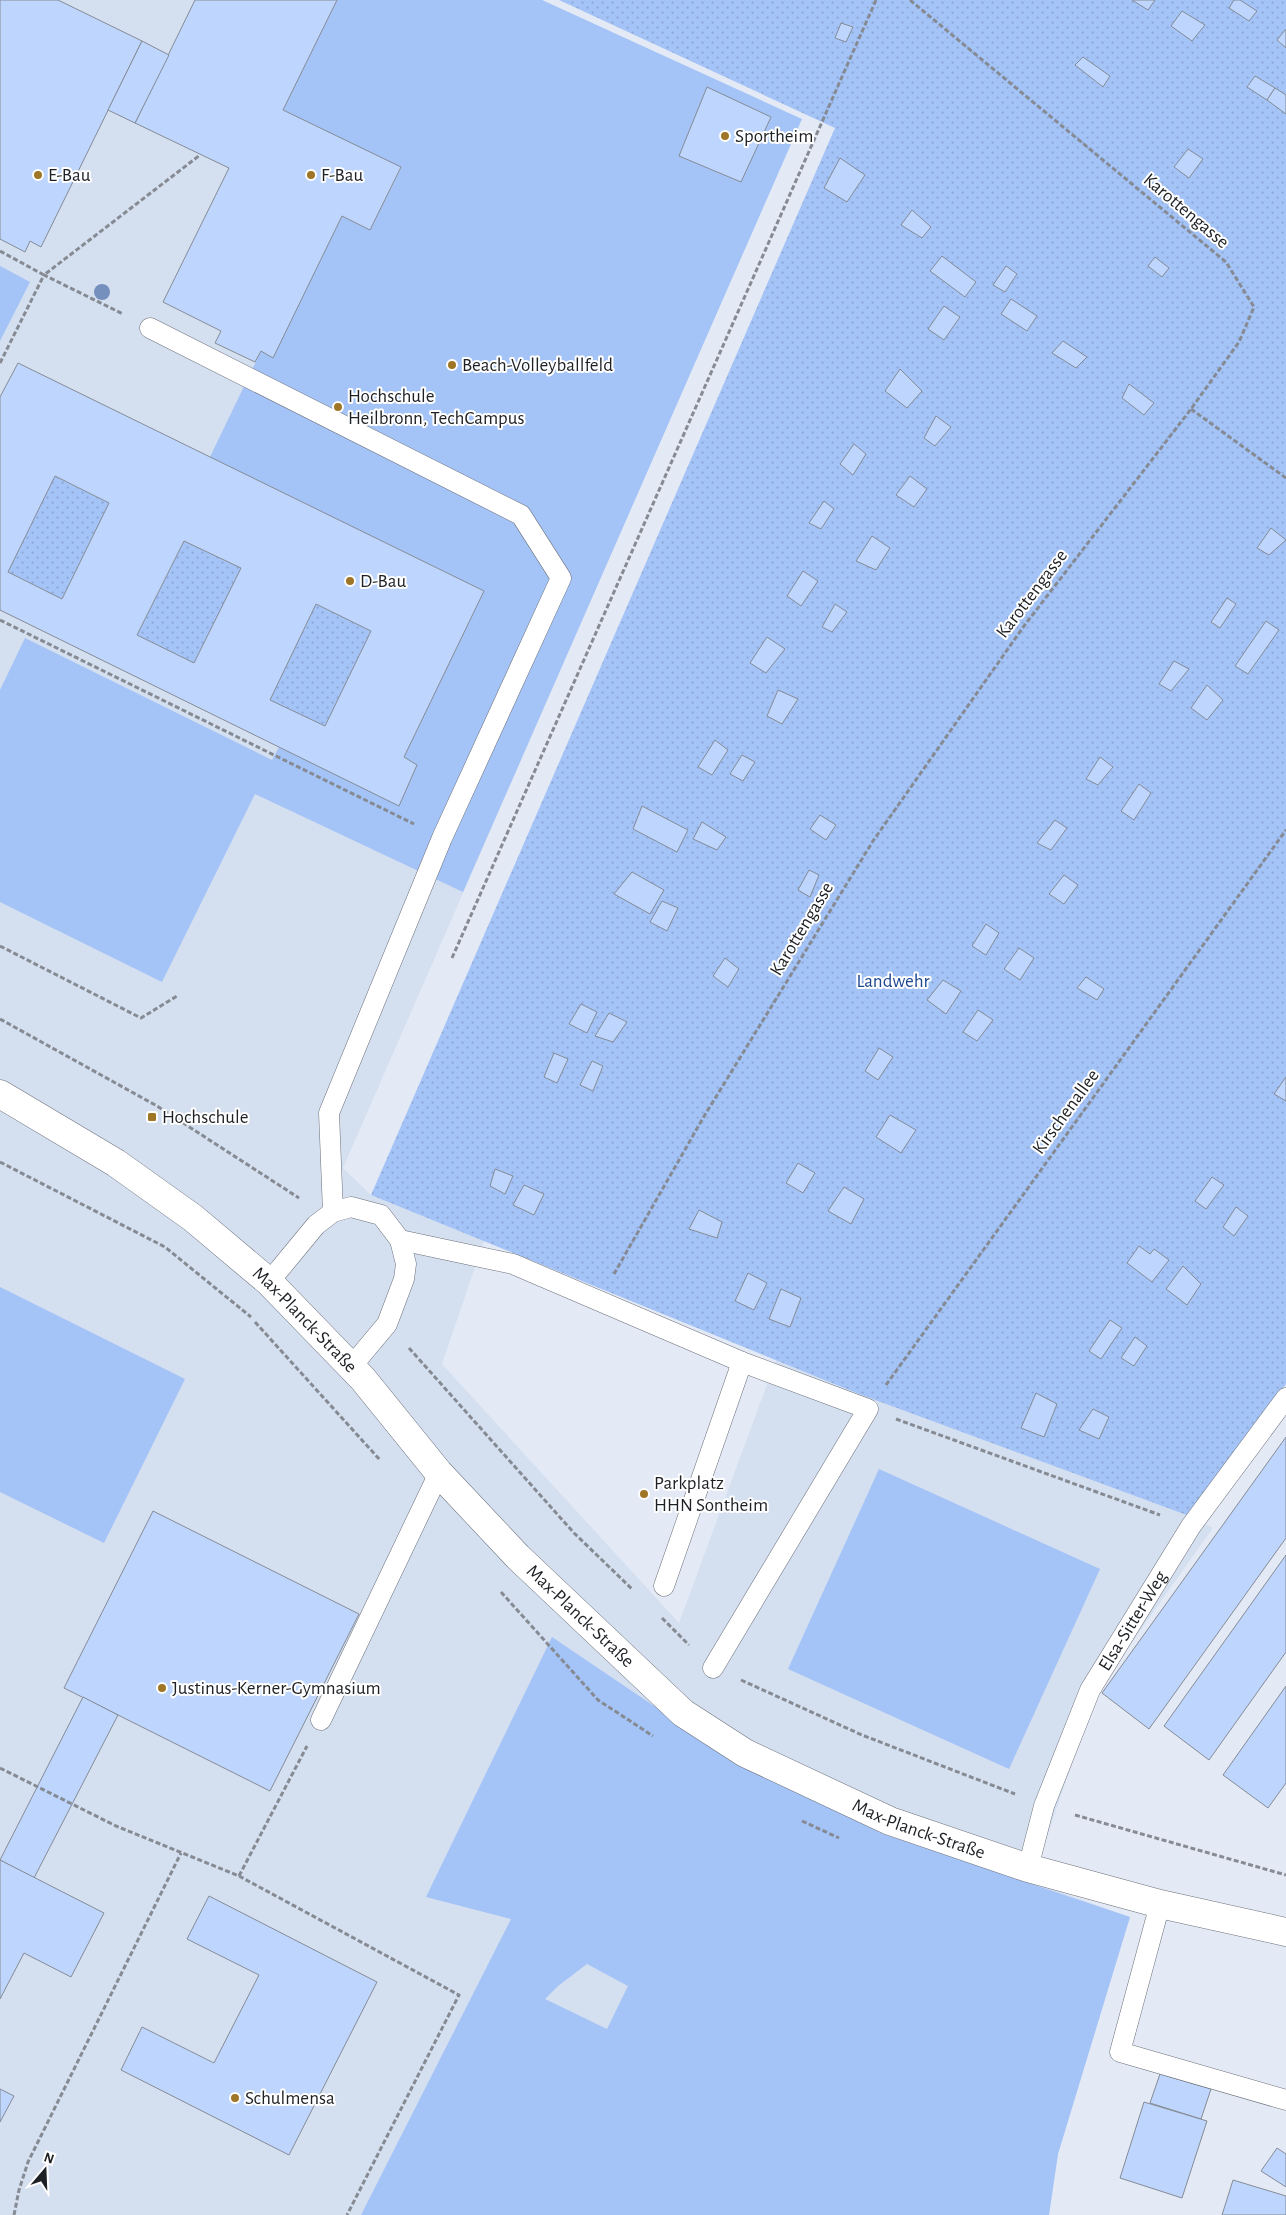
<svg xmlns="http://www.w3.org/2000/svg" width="1286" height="2215" viewBox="0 0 1286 2215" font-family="'Alegreya Sans',sans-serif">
  <defs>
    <pattern id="garden-dots" width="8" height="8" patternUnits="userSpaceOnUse" patternTransform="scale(1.25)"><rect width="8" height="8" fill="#a4c3f7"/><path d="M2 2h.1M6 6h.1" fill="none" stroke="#8da7d4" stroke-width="1.8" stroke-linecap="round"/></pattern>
  </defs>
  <rect width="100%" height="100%" fill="#e4eaf5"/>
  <!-- built -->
  <path fill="#d4dff0" d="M0,0H542L801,120L343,1168L371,1195L484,1241L442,1364L679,1623L776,1360L859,1394L1192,1517L1213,1528L1095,1694L1032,1882L1130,1917L1058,2154L1049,2215H0Z"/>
  <!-- grass -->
  <g fill="#a4c3f7" fill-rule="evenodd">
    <path d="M337,0H542L802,119L463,892L255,794L162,982L0,902V690L25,638L272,760L279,747L399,805L417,765L404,757L484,591L210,457L261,351L272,357L342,216L370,230L401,168L283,110Z"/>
    <path d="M0,266L30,282L0,341Z"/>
    <path d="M0,1287L185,1379L104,1543L0,1492Z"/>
    <path d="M879,1469L1100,1569L1009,1769L788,1669Z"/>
    <path d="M552,1637L734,1760L883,1834L1130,1917L1058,2154L1049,2215H361L511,1919L426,1897ZM587,1964L628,1986L607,2029L545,1999L558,1986Z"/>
  </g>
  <!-- garden -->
  <g fill="url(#garden-dots)">
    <path d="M559,0H1286V1384L1192,1517L859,1394L371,1195L835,128Z"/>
    <path d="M55,476L109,503L62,599L8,572Z"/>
    <path d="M184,541L241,568L194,663L137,635Z"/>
    <path d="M316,604L371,631L325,726L270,700Z"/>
  </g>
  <!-- building -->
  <g fill="#bed6fe" stroke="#858b95" fill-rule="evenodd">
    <path d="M0,0H58L142,41L41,247L30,241L25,252L0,239Z"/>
    <path d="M195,0H337L283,110L401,167L370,230L342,216L273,358L261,351L255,362L215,343L221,331L163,302L229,168L135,123Z"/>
    <path d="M1132,0H1155L1148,10Z"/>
    <path d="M1234,0H1240L1257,11L1249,21L1229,8Z"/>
    <path d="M1182,11L1205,25L1192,41L1171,26Z"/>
    <path d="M841,23L853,27L846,42L835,38Z"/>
    <path d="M1285,30H1286V48L1277,40Z"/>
    <path d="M142,41L169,55L135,123L108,110Z"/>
    <path d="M1083,57L1110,76L1103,87L1075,65Z"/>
    <path d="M1255,76L1275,88L1267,100L1247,87Z"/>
    <path d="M707,87L771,117L741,182L679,156Z"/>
    <path d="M1275,88L1286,95V114L1267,100Z"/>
    <path d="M1188,149L1203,159L1189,178L1174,167Z"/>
    <path d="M840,158L865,175L847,202L824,188Z"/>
    <path d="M912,210L931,227L922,238L901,225Z"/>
    <path d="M942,256L976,282L965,297L930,271Z"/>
    <path d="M1155,257L1169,268L1162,277L1148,266Z"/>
    <path d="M1006,266L1017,274L1005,292L993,285Z"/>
    <path d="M1011,299L1037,316L1027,331L1001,314Z"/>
    <path d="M944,306L960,317L944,340L928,329Z"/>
    <path d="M1063,341L1087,357L1076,368L1052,353Z"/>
    <path d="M18,363L484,591L404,757L417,765L399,806L0,610V397ZM55,476L109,503L62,599L8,572ZM184,541L241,568L194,663L137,635ZM316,604L371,631L325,726L270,700Z"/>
    <path d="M900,369L922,391L907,408L885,391Z"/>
    <path d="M1129,384L1154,403L1144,415L1122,398Z"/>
    <path d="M936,416L951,427L935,446L924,438Z"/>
    <path d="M854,444L866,454L853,475L840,464Z"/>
    <path d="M910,476L927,489L914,507L896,495Z"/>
    <path d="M824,501L834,509L821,529L809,523Z"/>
    <path d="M1271,528L1286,540L1269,555L1257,548Z"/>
    <path d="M872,536L890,548L876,570L856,561Z"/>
    <path d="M803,571L818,581L801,606L787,596Z"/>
    <path d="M1227,598L1236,604L1220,628L1211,622Z"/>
    <path d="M835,604L847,612L832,632L822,627Z"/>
    <path d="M1266,621L1279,630L1248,674L1235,666Z"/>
    <path d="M767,637L785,649L766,673L750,663Z"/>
    <path d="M1174,661L1189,669L1171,691L1159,684Z"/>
    <path d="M1207,685L1223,700L1207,720L1191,708Z"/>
    <path d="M778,690L798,699L782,724L767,716Z"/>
    <path d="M715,740L728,750L712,775L698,767Z"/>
    <path d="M742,755L755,762L743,781L730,774Z"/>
    <path d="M1100,757L1113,767L1098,785L1086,779Z"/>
    <path d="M1139,784L1151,793L1134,820L1121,811Z"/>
    <path d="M642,806L688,830L677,852L633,829Z"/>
    <path d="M820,815L836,825L826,840L810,829Z"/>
    <path d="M1055,820L1067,828L1051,850L1037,843Z"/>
    <path d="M702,822L726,837L717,850L693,839Z"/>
    <path d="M809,870L819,875L810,897L798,890Z"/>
    <path d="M632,872L664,890L650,914L614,894Z"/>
    <path d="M1064,875L1078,885L1064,904L1049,894Z"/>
    <path d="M662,901L678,908L667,931L650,922Z"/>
    <path d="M986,924L999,933L986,955L972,946Z"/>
    <path d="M1019,948L1034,958L1020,980L1004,969Z"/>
    <path d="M725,958L739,969L728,987L713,976Z"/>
    <path d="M1086,977L1104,989L1097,1000L1077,988Z"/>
    <path d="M943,980L961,991L946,1014L927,1000Z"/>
    <path d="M581,1004L597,1012L587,1033L569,1024Z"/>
    <path d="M978,1010L993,1020L977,1041L963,1032Z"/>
    <path d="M609,1013L627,1022L613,1042L595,1036Z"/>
    <path d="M879,1048L893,1057L878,1080L865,1071Z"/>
    <path d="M554,1053L568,1059L557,1083L544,1077Z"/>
    <path d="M592,1061L603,1066L593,1091L580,1085Z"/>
    <path d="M1286,1077V1101L1274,1094Z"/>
    <path d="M890,1115L916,1130L901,1153L876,1137Z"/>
    <path d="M798,1163L815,1173L803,1193L786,1183Z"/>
    <path d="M495,1169L513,1176L505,1194L490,1186Z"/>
    <path d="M1212,1177L1224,1185L1206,1209L1195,1201Z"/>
    <path d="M524,1185L544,1194L534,1215L513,1205Z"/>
    <path d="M844,1187L864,1199L851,1224L828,1211Z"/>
    <path d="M1236,1207L1248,1216L1234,1236L1223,1227Z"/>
    <path d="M699,1210L722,1222L717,1238L689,1229Z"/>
    <path d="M1139,1246L1150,1254L1154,1249L1169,1260L1152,1282L1127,1263Z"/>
    <path d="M1183,1266L1201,1284L1187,1305L1166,1289Z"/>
    <path d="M748,1273L767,1283L754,1310L735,1301Z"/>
    <path d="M781,1289L801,1298L790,1327L769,1319Z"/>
    <path d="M1110,1320L1122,1328L1101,1359L1089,1351Z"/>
    <path d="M1135,1337L1147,1346L1134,1366L1121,1358Z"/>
    <path d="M1036,1393L1057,1404L1044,1437L1021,1428Z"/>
    <path d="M1093,1409L1109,1417L1099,1439L1079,1430Z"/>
    <path d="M1286,1437V1538L1149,1729L1102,1693Z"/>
    <path d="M153,1511L359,1614L270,1791L64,1688Z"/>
    <path d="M1286,1555V1652L1209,1760L1164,1726Z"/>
    <path d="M1286,1686V1783L1268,1808L1223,1775Z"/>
    <path d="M83,1697L118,1715L34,1878L0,1860Z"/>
    <path d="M0,1860L104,1913L71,1977L24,1953L0,1999Z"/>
    <path d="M209,1896L377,1982L289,2155L121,2070L142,2027L214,2063L259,1975L187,1939Z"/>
    <path d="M1160,2074L1211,2089L1201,2119L1150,2103Z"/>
    <path d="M0,2089L14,2096L0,2122Z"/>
    <path d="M1144,2102L1207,2121L1182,2198L1120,2178Z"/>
    <path d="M1277,2148L1286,2154V2187L1261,2171Z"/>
    <path d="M1233,2180L1286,2196V2215H1222Z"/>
  </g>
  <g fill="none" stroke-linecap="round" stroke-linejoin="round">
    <!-- service casing -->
    <g stroke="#6b707a" stroke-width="21">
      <g id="service">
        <path d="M150,328L521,515L561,578L442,838L329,1113L333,1212"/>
        <path d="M400,1240L513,1264L742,1362L868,1409L713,1668"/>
        <path d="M269,1282L316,1225L333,1212L351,1207L381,1215L400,1240L406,1264L404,1279L387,1324L351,1367"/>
        <path d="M664,1586L742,1362"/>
        <path d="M321,1720L439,1473"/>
        <path id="s1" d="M1028,1868L1044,1806L1090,1690L1191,1526L1286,1398"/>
        <path d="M1160,1904L1120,2052L1286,2100"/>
      </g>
    </g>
    <!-- tertiary casing -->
    <g stroke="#6b707a" stroke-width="29">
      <g id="tertiary">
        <path id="s2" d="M0,1094L116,1163L193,1218L269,1282L363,1379L439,1473L518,1557L683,1713L745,1753L890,1821L1028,1868L1160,1904L1286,1932"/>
      </g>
    </g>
    <!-- path -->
    <g stroke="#868b93" stroke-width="3" stroke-dasharray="5 2.5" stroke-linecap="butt">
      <path d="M0,251L44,275L200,155"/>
      <path d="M0,363L44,275L123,314"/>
      <path d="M1191,409L1286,478"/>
      <path d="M0,620L414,824"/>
      <path d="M0,946L141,1018L177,996"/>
      <path d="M452,958L876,0"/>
      <path d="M0,1019L157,1106L299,1198"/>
      <path d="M0,1162L165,1247L251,1317"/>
      <path d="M614,1274L703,1118L873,841L1024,626L1191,409L1239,342L1254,307L1226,262L910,0"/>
      <path d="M255,1322L380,1460"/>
      <path d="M409,1348L574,1533L632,1589"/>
      <path d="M886,1385L1286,830"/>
      <path d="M896,1419L1160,1515"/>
      <path d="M501,1592L598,1700L653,1736"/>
      <path d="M662,1618L689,1645"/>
      <path d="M741,1680L862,1735L1015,1794"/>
      <path d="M0,1768L116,1826L239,1876L459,1995L347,2215"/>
      <path d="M1075,1815L1286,1875"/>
      <path d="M802,1821L839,1838"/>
      <path d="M239,1876L307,1746"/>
      <path d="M14,2215L19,2190L28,2162L181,1853"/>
    </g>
    <!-- service -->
    <use href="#service" stroke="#fff" stroke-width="20"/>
    <!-- tertiary -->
    <use href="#tertiary" stroke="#fff" stroke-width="28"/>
  </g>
  <!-- trees -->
  <circle fill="#7690be" cx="102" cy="292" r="8"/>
  <!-- markers -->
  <g fill="#9f7625" stroke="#fff" stroke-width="2">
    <circle cx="725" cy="136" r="5"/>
    <circle cx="38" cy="175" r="5"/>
    <circle cx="311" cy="175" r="5"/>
    <circle cx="452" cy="365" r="5"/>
    <circle cx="338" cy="407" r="5"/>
    <circle cx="350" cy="581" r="5"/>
    <rect x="147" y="1112" width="10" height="10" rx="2.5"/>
    <circle cx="644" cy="1494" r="5"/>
    <circle cx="162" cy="1688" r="5"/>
    <circle cx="235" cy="2098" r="5"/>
  </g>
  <g text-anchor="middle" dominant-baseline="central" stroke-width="4" stroke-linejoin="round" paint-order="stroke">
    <!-- poi labels -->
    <g font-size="19" fill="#1d2024" stroke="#fff" text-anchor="start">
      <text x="735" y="136">Sportheim</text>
      <text x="48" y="175">E-Bau</text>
      <text x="321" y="175">F-Bau</text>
      <text x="462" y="365">Beach-Volleyballfeld</text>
      <text x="348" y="396">Hochschule<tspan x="348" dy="22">Heilbronn, TechCampus</tspan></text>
      <text x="360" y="581">D-Bau</text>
      <text x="162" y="1117">Hochschule</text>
      <text x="654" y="1483">Parkplatz<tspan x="654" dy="22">HHN Sontheim</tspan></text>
      <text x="172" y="1688">Justinus-Kerner-Gymnasium</text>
      <text x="245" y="2098">Schulmensa</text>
    </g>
    <!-- street labels -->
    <g font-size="19" fill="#1d2024" stroke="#fff">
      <text transform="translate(1186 211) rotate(40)">Karottengasse</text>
      <text transform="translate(1032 594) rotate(-53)">Karottengasse</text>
      <text transform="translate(802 929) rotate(-59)">Karottengasse</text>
      <text transform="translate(1066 1112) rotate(-54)">Kirschenallee</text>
      <text stroke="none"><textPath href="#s2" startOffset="381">Max-Planck-Straße</textPath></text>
      <text stroke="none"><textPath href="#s2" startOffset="786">Max-Planck-Straße</textPath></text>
      <text stroke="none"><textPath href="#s1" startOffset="270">Elsa-Sitter-Weg</textPath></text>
      <text stroke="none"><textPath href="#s2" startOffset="1191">Max-Planck-Straße</textPath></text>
    </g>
    <!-- park labels -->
    <g font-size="19" fill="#1c4791" stroke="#fff">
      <text x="893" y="981">Landwehr</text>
    </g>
  </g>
  <!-- north arrow -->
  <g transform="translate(45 2170) rotate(19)" stroke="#ffffff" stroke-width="4" paint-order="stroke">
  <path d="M0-4L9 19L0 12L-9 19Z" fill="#1d2024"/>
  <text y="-8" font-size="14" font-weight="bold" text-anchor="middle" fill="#1d2024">N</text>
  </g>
</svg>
